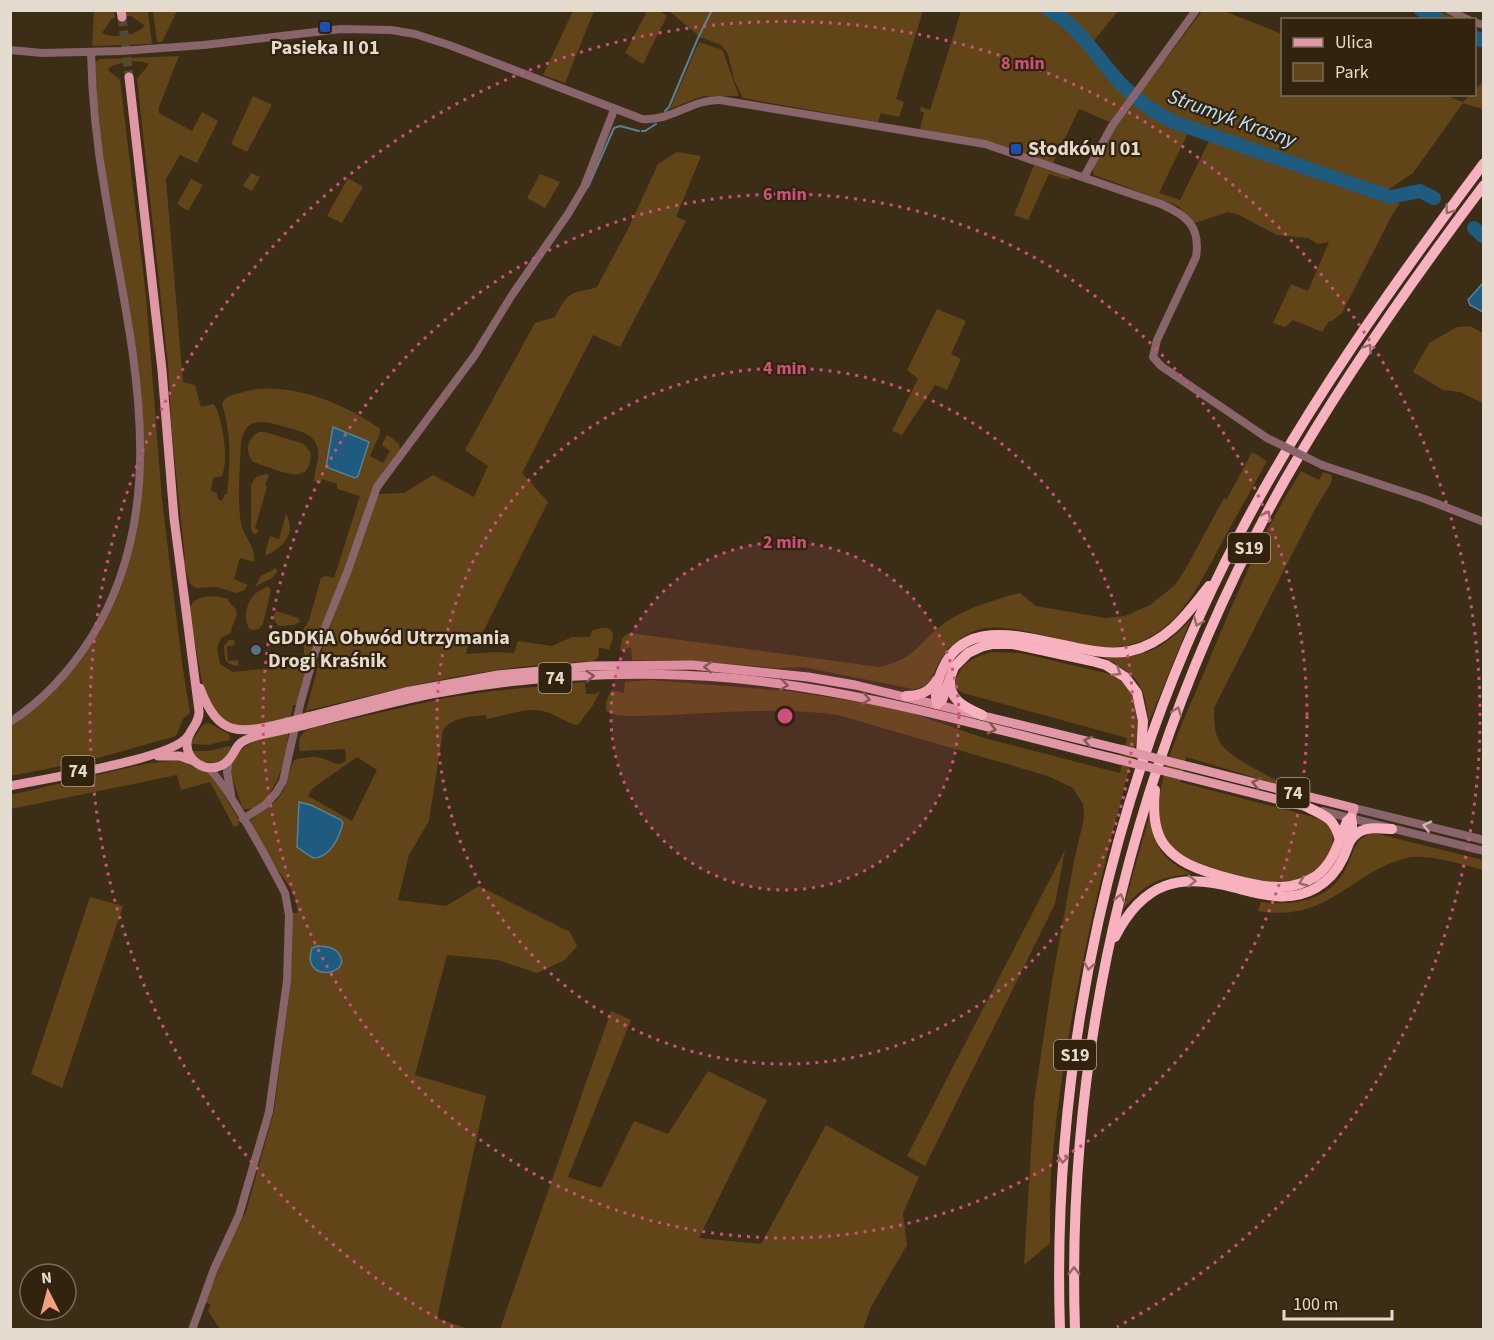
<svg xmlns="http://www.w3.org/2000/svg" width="1494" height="1340" viewBox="0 0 1494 1340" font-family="'Source Sans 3',sans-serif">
  <rect width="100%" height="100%" fill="#3c2d17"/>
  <!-- green -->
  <g fill="#614417" fill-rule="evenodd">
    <path d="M1038,10C1060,17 1072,33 1086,50L1088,48L1130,94L1110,122L1079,109L1053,163L989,142L920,129L924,113L920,111L921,107L930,110L961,11Z"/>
    <path d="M94,11H114L115,18H112L102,33C115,39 134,36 145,26L131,16H126V11H148L152,44L92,46Z"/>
    <path d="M153,11H177L162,42H157Z"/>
    <path d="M573,11H594L565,83L543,75Z"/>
    <path d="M647,11H660L667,16L643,64L625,53Z"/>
    <path d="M669,11H923L896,99L904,102L899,117L881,113L878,122L743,98L734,80L728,54L721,45L700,37Z"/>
    <path d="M1058,11H1118L1092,43Z"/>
    <path d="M1202,11H1224L1282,34V94H1442L1463,102L1470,95L1474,94L1475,90L1484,80L1483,107L1482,109L1463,103L1413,173L1383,193L1176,122L1156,113L1137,97Z"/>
    <path d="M1423,11H1439L1458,19H1441Z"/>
    <path d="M699,42L720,49L723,51L739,96H703L670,109Z"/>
    <path d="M179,56L159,107V113L192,131L202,112L218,121L197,163L180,155L166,179L183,382L195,385L201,407L214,404C223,419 229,460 222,476L213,478L211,491L217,493L218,499L222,501L225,494H227C230,463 232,435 222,404C225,396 232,395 240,393C282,378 346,403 380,429L379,436L370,456L383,463L390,451L382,445L386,436L388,435L399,444L400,449L381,475L310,660L296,705H293L291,717L262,725L237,727L218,716L203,687L189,609C195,593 214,595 229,599L228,601L236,609L237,614L231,630L232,632L221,638L217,648L220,664L233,672L290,666L297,664L304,653L303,630L309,620L321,578L326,576L334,578L360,496L337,489V484L322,479L321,483L314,481C314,468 322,456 316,444C311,433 299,431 289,428C269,422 245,413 241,443C240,466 237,501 241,523C244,537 256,547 254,562L240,558L234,579L248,585L244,590L237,593L216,587L196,588L190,584L183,561L185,559L172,434L168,365L137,79L149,64C139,59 120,62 110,67L108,70L120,80L146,296L162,500L182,663L190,713L183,719L176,736L91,760L11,776V725C23,715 38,706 50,695C193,553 137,361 108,188C102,152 99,116 95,80V62L100,59Z"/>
    <path d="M253,96L272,105L247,152L231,144Z"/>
    <path d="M1136,100L1154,115L1189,131L1159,193L1180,200L1210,139L1400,204L1392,215L1342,313L1332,321H1329L1322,332L1293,320L1285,327L1273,323L1291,284L1308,291L1329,242L1318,244L1308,238L1277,235L1237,214L1228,212L1195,223L1178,206L1094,175L1092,169L1111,134Z"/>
    <path d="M677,152L701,156L676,217L686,221L620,347L593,335L522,473L548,502L477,644L468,646L466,654L495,652L514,653L518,641L552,646L572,637H590L592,631C598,628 612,625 613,635C613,639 610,646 609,650L599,647L598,658L593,661C564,663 534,665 505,669C438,678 372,695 306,711L323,647L378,494L404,493L433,475L474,497L488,466L465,450L535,323L555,317C561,306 565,295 577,292C584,290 590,290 597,287L628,229L658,164Z"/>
    <path d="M1034,165L1071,178L1068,180L1049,174L1028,220L1014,215Z"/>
    <path d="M251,173L260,177L252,191L243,186Z"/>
    <path d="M540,174L560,182L545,208L527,198Z"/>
    <path d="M348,178L363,187L342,223L327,216Z"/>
    <path d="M191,179L203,185L188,211L177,204Z"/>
    <path d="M937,309L966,321L951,354L961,359L947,390L935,385L902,435L892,431L918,379L907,370Z"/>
    <path d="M1470,326L1483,333V403L1460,392L1443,390L1413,372L1429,343L1457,327Z"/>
    <path d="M259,432H265L304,444L311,453C310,480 295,476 276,470C268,467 260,465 252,461C245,451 247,438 259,432Z"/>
    <path d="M1252,452L1267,461C1252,489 1236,516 1221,544C1193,596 1168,653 1097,647C1065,643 1016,624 985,628C964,632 947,647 937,666C934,671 933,678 929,682C924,687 919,688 913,689L803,667L778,668L691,661L632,660L631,647L620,651L622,638L629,633L879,667C919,659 919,639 949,620C969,607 992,601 1015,594L1020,593L1036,606L1105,618L1125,616L1150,605L1174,586L1185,570L1224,498L1227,499Z"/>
    <path d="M1301,471L1319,480L1323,472L1332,475L1331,483L1315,509L1214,708C1214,720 1214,734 1221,744C1231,759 1274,778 1290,788L1186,757L1180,782L1321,819C1354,842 1314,880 1286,883C1266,884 1197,868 1182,856C1174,850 1166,840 1162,831C1147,791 1187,714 1203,675C1232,605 1260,536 1301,471Z"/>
    <path d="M265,474L269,475L265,485L267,487L255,528L259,530L255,535L251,530V485L256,477Z"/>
    <path d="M286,514C297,535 283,546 266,556L265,553L270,536L279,539Z"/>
    <path d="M276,568L277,572L272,578L255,587L261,576Z"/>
    <path d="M268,586L271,590L263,624L259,629L251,630C242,622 246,602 255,594C258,591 264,589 268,586Z"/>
    <path d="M276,611L298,618L300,622L294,625L278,626L273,617Z"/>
    <path d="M1191,619L1149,722C1144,683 1139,677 1105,658C1147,657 1162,650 1191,619Z"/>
    <path d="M229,640H234L235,645L227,646L228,661L238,660V666L229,664L225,659L224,646Z"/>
    <path d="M991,652L1021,653L1114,675L1127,686L1137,706L1139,732C1100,877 1063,1024 1051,1175C1050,1197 1050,1220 1050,1243L1024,1265L1034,1102L1052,981L1074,861L1084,818L1083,804L1073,788L1048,776L838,715C769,705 699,716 630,716L617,715L606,711V702L611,690L624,693L625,682L650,680L788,691L897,708L984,738L1120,773L1127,738L963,693L954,687C960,663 969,659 991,652Z"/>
    <path d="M585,682L586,694H595L600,691L593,705L578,725C568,725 555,713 543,711C525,707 504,716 486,719V715C471,717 452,716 443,731L429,821L409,855L398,900L446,906L479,886L570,932L577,946L565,960L537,973L498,960L447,955L415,1075L486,1096L437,1318L468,1329H220L208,1311L211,1305L205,1302L233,1235L246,1212L274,1111L291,981L292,913H298C295,890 290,888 278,870C268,855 260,839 251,823V820C260,811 272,807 280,796C288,785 288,772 294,760C302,758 315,755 324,759C333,762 337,767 346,761L345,749L300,751C297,739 301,732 312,728L445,698L494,691ZM357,757L377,770L352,821L308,796L313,788Z"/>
    <path d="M209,723L229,734L230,740L208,745L191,744V742L203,725Z"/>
    <path d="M288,733C288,755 273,813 243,809L230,772C237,740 261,740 288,733Z"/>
    <path d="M229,746L231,747C226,763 216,764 200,762L192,751H208Z"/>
    <path d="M181,760L212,775L239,820V825L234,827L210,782L181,790L177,775L11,809L10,795L149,763Z"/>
    <path d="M1150,814C1153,847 1163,860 1192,874C1158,877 1146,883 1123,909Z"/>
    <path d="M1368,834H1378L1483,860V870C1463,865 1426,853 1406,858C1347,874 1329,923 1258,911L1261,902C1293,906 1330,901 1346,868C1354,854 1352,843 1368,834Z"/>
    <path d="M1065,850L1055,904L925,1166L907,1156Z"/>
    <path d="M90,897L123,906L62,1088L31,1074Z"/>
    <path d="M611,1011L631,1020L568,1177L601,1188L634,1121L668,1134L708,1071L767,1100L699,1238L761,1244L826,1125L919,1177L903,1213L907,1245L871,1307L863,1329H500Z"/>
  </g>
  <!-- water -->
  <g fill="#1e5b7e" stroke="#598196" stroke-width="1.5">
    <path d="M1483,283V312L1470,305L1468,300Z"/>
    <path d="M333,427L369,442L358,476L355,478L326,467Z"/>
    <path d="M299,802L311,805L341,820L343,823C339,838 330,858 313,858L297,847Z"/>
    <path d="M317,946C325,946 335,947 339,954C354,975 300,984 312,948Z"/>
  </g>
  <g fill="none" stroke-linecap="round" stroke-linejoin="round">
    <!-- stream -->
    <g stroke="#598196" stroke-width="2">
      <path d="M665,111L669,107L698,38L712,10"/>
      <path d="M642,131H645L656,124"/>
      <path d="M588,187L614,128L620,126L639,131"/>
    </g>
    <!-- river -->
    <g stroke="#1e5b7e" stroke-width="14">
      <path d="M1049,10C1079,24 1100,63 1123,86C1139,102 1156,114 1176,123L1391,197L1420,191L1434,198"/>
      <path d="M1421,10L1439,20"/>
      <path d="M1474,37L1484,41"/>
      <path d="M1474,228L1484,237"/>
    </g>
    <!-- major-tunnel -->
    <path stroke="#554732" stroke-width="9" stroke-dasharray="9 4.5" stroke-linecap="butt" d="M122,17L129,77"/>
    <!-- minor -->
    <g stroke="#88646b" stroke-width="8">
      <path d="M1449,10L1469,20"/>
      <path d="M1474,22L1484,25"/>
      <path d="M10,50L42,53L121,51L204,45L341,29L391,30L415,34L449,45L642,119C670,122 692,99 720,100L985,144L1161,204C1186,215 1201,226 1196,257L1157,340L1153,357L1161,366L1267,438"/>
      <path d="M1084,177L1112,126L1196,10"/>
      <path d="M1322,465L1425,499L1484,522"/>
      <path d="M10,722C44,700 70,671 91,638C177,501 129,339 105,192C97,146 92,99 91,52"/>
      <path d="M229,760L227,772L231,794"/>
      <path d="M1354,808L1484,840"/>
      <path d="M1322,811L1484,851"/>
      <path d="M243,819L265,805L276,793L283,781L300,705L314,655L348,570L377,487L475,355L512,295L568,214L584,187L614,110"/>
      <path d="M192,1330L214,1269L239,1215L269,1112L287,981L289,915L285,893C274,872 223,775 206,767"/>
    </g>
    <!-- major -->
    <g stroke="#e097a6" stroke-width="9">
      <path d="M121,10L122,17"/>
      <path d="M129,77L162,370L174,518L199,711C200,725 186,731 187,745C187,753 192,760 198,764C209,771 224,768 231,757C235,752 236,746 242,742C254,734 273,733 287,729"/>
      <path d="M200,688C219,740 242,733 288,722"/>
      <path d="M307,717L405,692L498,675L592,666L692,665L808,677L855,685L1124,750"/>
      <path d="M305,725C349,714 393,701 437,693C533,675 633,670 730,678C863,690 991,729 1120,760"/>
      <path d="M158,756H180L194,761"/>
      <path d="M1183,765L1354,808L1351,818"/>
      <path d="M1180,775L1307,807"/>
      <path d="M10,786C42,779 174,759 188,736"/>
    </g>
    <!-- highway -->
    <g stroke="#f8b1bf" stroke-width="10">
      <path d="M950,679C949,701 965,707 982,715"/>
      <path d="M906,696C920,696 930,692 937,680"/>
      <path d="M937,704C934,692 938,679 943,668C975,598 1074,663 1130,651C1167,643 1188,613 1209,586"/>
      <path d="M937,704L942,700L954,667L968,653L983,646L992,644H1013L1092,661L1106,665L1125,677L1137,693L1143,721L1141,755"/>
      <path d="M1155,790C1153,809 1153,832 1166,847C1172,854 1180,860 1188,864C1208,874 1259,888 1281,887C1294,887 1305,883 1316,876C1334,863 1339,841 1347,821L1351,818"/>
      <path d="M1307,807C1326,816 1334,818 1340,840"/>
      <path d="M1350,841C1360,825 1375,828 1392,829"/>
      <path d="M1115,937C1143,882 1180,872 1236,888C1264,895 1290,903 1316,888C1328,881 1337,871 1343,858C1348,846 1355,832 1351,818"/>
      <path d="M1060,1330C1051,1057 1112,777 1239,535C1308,403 1395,282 1484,163"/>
      <path d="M1075,1330C1065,1034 1140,737 1285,480C1344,377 1413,279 1484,185"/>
    </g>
    <!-- minor-bridge -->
    <path stroke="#88646b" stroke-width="8" d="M1267,438L1322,465"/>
    <!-- major-bridge -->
    <g stroke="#e097a6" stroke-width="9">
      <path d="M288,722L307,717"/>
      <path d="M287,729L305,725"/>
      <path d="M1124,750L1183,765"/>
      <path d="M1120,760L1180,775"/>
    </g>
  </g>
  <!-- one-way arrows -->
  <defs><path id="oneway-chevron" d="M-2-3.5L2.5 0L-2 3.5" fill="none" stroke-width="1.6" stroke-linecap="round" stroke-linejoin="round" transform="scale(1.5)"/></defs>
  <g stroke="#946a66">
    <use href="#oneway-chevron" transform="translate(1449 210) rotate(126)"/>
    <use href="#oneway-chevron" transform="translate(1368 348) rotate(-56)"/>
    <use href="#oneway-chevron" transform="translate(1267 515) rotate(-62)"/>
    <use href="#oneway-chevron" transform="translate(1198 622) rotate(113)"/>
    <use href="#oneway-chevron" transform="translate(1117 672) rotate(32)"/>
    <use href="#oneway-chevron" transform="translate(1177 711) rotate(-69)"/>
    <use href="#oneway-chevron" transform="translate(1192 881) rotate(-1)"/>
    <use href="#oneway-chevron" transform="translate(1303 882) rotate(158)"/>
    <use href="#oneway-chevron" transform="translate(1120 898) rotate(-77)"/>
    <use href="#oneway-chevron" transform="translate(1089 966) rotate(100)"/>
    <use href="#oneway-chevron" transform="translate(1063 1159) rotate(95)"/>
    <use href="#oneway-chevron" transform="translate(1074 1271) rotate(-89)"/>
  </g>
  <g stroke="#805752">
    <use href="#oneway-chevron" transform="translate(708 667) rotate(-176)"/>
    <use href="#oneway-chevron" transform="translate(590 676) rotate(-3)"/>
    <use href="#oneway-chevron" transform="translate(784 685) rotate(8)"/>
    <use href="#oneway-chevron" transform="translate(866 699) rotate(11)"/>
    <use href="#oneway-chevron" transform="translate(992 729) rotate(14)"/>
    <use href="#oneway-chevron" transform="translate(1088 741) rotate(-166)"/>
    <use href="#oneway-chevron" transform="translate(1256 783) rotate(-166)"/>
  </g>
  <use stroke="#c8b7b0" href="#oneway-chevron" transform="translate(1427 826) rotate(-166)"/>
  <!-- distance rings -->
  <circle cx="785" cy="716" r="174" fill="#cc527d" fill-opacity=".12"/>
  <g fill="none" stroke="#cc527d" stroke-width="3" stroke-dasharray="3 6">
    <circle cx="785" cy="716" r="174"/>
    <circle cx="785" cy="716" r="348"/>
    <circle cx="785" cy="716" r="522"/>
    <path d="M453 1327A695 695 0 1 1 1117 1327"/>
  </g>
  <!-- markers -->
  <g fill="#1a4fb4" stroke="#31230d" stroke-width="2">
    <rect x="319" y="21" width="12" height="12" rx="3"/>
    <rect x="1010" y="143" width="12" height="12" rx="3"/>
  </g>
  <circle fill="#5c6f8a" stroke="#31230d" stroke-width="2" cx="256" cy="650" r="6"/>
  <g text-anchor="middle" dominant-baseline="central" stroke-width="4.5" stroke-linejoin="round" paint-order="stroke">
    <!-- shield labels -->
    <g fill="#31230d" stroke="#aea393" stroke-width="1.5">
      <rect x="1228" y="533" width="42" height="30" rx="4.5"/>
      <rect x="538.5" y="663" width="33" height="30" rx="4.5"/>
      <rect x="61.5" y="756" width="33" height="30" rx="4.5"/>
      <rect x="1276.5" y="778" width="33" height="30" rx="4.5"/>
      <rect x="1054" y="1040" width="42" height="30" rx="4.5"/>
    </g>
    <g font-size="18" font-weight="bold" fill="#e4dacd">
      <text x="1249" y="548">S19</text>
      <text x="555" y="678">74</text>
      <text x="78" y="771">74</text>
      <text x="1293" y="793">74</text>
      <text x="1075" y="1055">S19</text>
    </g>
    <!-- poi labels -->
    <g font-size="20" font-weight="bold" fill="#e4dacd" stroke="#31230d" text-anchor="start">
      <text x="325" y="48" text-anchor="middle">Pasieka II 01</text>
      <text x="1028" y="149">Słodków I 01</text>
      <text x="268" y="638">GDDKiA Obwód Utrzymania<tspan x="268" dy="23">Drogi Kraśnik</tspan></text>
    </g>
    <!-- water labels -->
    <g font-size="21" font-style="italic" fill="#bae0fa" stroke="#31230d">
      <text transform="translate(1232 118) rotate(20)">Strumyk Krasny</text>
    </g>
  </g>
  <circle cx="785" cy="716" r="9" fill="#cc527d" stroke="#31230d" stroke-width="3"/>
  <g font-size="18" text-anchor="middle" font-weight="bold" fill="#cc527d" stroke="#31230d" stroke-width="4.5" stroke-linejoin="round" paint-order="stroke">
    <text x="1023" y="69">8 min</text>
    <text x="785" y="200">6 min</text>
    <text x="785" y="374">4 min</text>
    <text x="785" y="548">2 min</text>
  </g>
  <!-- border -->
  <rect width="1494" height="1340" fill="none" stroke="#e4dacd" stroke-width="24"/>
  <!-- legend -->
  <rect x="1281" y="18" width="195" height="78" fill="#31230d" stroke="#796c5a" stroke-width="1.5"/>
  <rect x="1293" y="38" width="30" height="9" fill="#e097a6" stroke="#796c5a" stroke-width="1.5"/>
  <text x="1335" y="48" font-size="18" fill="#e4dacd">Ulica</text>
  <rect x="1293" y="63" width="30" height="18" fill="#614417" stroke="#796c5a" stroke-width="1.5"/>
  <text x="1335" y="78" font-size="18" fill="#e4dacd">Park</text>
  <!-- north arrow -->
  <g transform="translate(48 1292) rotate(354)"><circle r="28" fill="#31230d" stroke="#796c5a" stroke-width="1.5"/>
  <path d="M0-4.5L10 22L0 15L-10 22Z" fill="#f2a07f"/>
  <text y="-9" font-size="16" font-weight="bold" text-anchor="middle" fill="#e4dacd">N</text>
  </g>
  <!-- scale -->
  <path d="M1284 1310v9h108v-9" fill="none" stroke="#e4dacd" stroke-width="3"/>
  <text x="1293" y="1310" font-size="18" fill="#e4dacd" stroke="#31230d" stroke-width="4.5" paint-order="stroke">100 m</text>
</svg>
